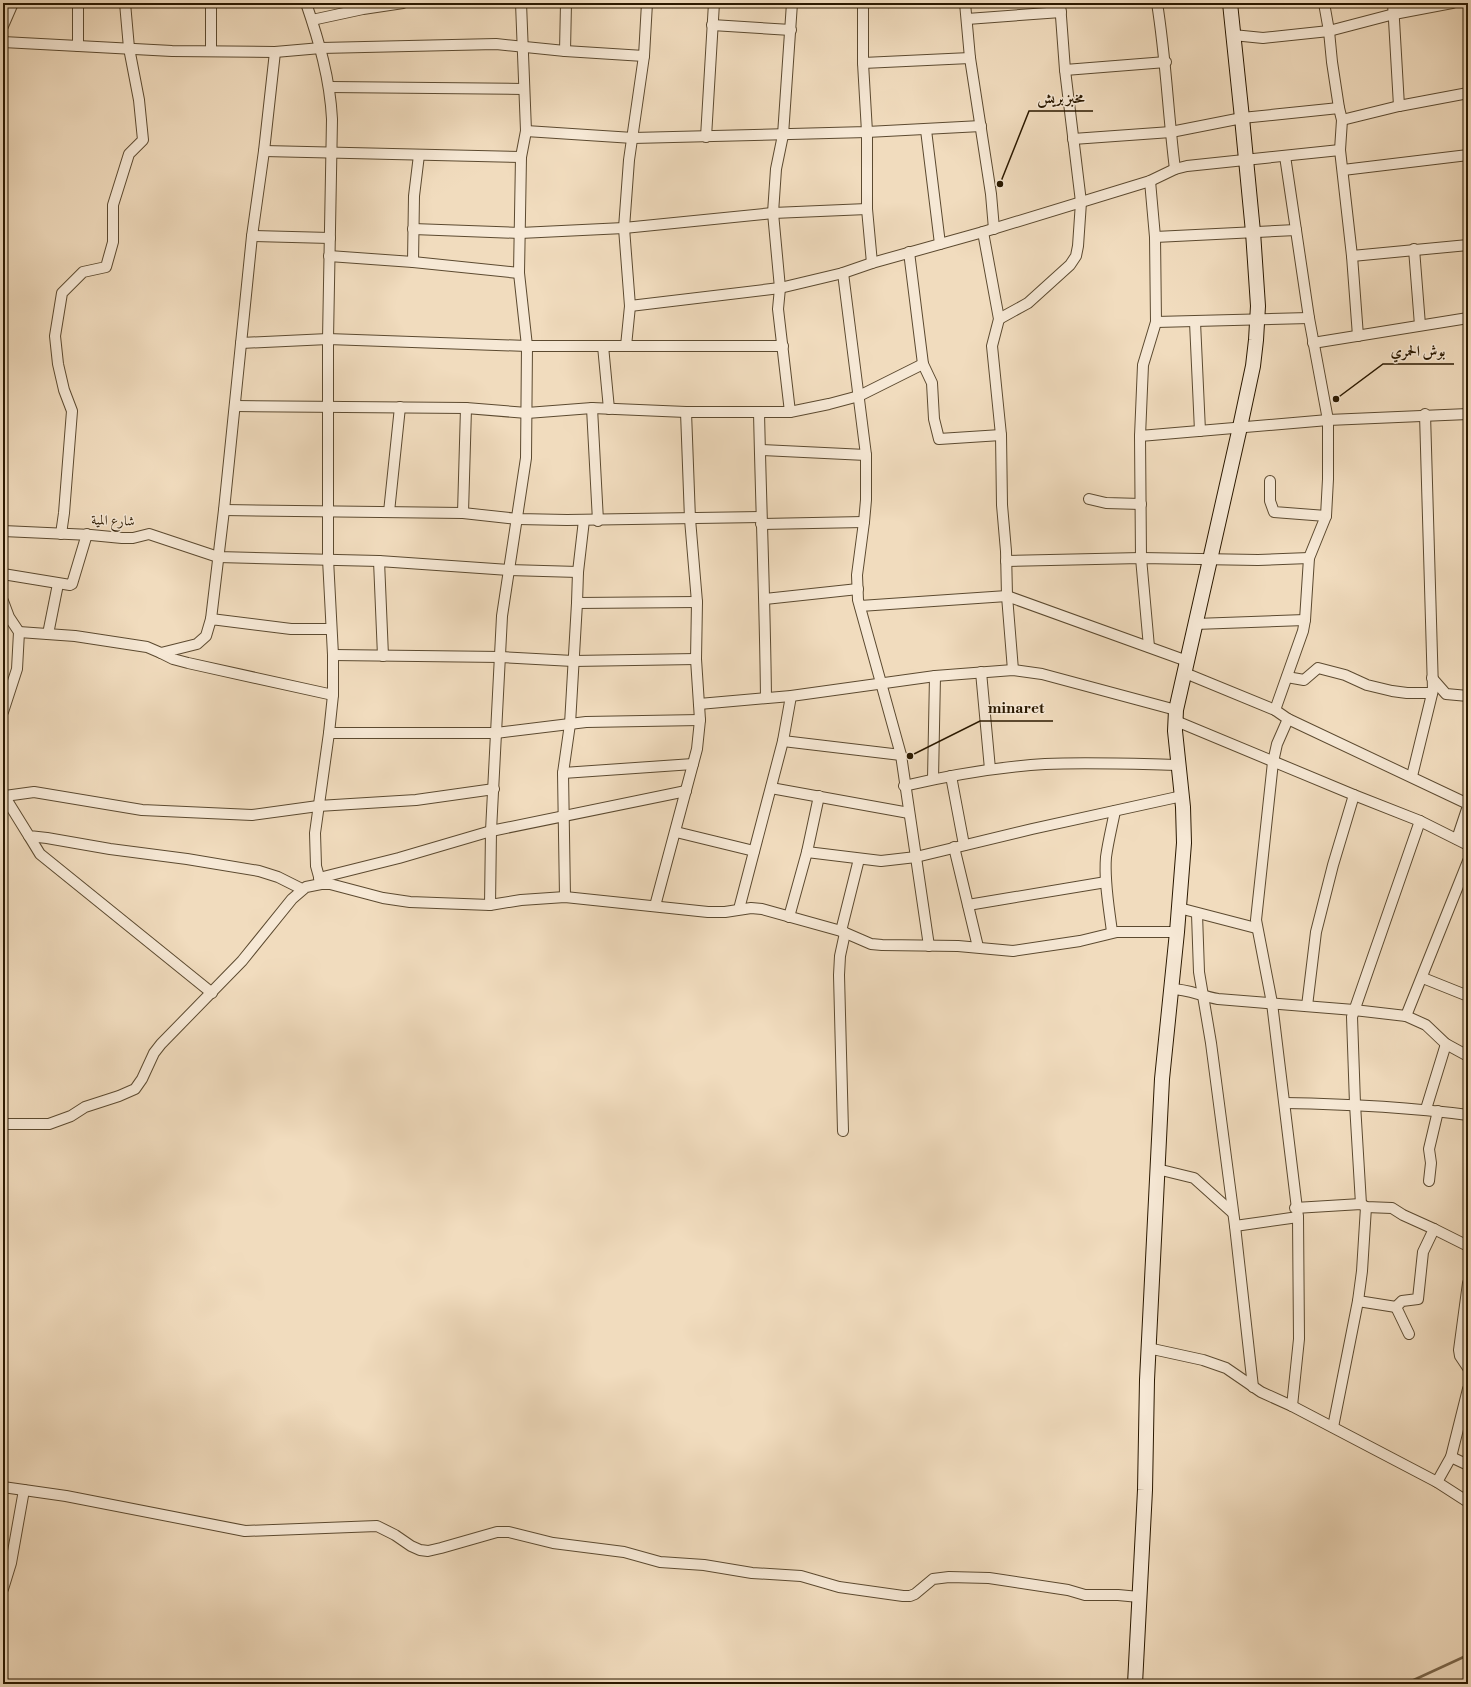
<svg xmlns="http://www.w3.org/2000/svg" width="1471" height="1687" viewBox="0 0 1471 1687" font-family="'Libre Bodoni',Amiri,serif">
  <rect width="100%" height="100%" fill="#f1dcbe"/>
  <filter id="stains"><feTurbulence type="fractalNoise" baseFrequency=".005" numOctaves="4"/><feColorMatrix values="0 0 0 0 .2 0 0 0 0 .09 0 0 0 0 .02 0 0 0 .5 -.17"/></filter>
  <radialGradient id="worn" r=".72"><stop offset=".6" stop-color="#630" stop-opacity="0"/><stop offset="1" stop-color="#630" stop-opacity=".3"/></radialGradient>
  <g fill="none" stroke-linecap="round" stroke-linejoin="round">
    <!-- stream -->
    <path stroke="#7a664b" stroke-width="2.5" d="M1405,1684L1468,1655"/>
    <!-- street casing -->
    <g stroke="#5c4a30" stroke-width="12">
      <g id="street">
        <path d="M78,3V46"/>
        <path d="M211,3V51"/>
        <path d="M306,3C319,41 330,79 332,119L328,339V559L333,655V695L329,733L315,833L316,866L321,884"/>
        <path d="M863,3V63L867,132V209L872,263"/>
        <path d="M965,3L970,58L991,194L994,229"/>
        <path d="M1157,3C1166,58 1168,114 1175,169"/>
        <path d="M1324,3L1329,31L1332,62L1339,108L1342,120L1340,150L1352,256L1358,336"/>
        <path d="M1393,3L1399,106"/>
        <path d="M967,19L1061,12"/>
        <path d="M312,20L363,9L403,3"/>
        <path d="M712,25L791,30"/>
        <path d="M3,26L13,3"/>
        <path d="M1233,35L1263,38L1329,31L1394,14L1452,3"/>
        <path d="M3,42L172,51L275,52L321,48L496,44L565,51L644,56"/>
        <path d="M565,51L566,3"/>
        <path d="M863,63L970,58"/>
        <path d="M1065,70L1166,62"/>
        <path d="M330,87L523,89"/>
        <path d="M1342,120L1399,106L1468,93"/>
        <path d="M926,130L940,244"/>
        <path d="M526,131L633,138L867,132L981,126"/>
        <path d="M706,137L714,3"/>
        <path d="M1073,139L1171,132L1242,118L1339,108"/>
        <path d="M264,151L521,157"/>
        <path d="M1343,170L1468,155"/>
        <path d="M413,229L520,233L624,228L773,213L867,209"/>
        <path d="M983,232L999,319L992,346L1001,435L1002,505L1006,551L1007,596L1013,670"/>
        <path d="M252,236L330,238"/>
        <path d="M1155,237L1296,230"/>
        <path d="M1414,249L1420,325"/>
        <path d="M909,252L923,364L932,383L934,419L939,439L1001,435"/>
        <path d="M329,256L413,262L519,273"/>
        <path d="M1352,256L1468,245"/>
        <path d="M413,262L414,196L419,155"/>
        <path d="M843,273L866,455V500L864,522L857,575L858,600L901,755L929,946"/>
        <path d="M630,306L780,288L843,273L872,263L983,232L1150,181L1175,169L1187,166L1340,150"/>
        <path d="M999,319L1028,303L1070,265L1076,256L1078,246L1081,202L1065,70L1060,3"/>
        <path d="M1156,322L1309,318"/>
        <path d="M1195,322L1200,431"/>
        <path d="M241,343L328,339L527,346H783"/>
        <path d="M1313,343L1468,318"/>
        <path d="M603,346L609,409"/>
        <path d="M626,346L630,306L624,228L629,160L644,56L647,3"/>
        <path d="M235,406L466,408L527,413L592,408L686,412H790L829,404L859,396L923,364"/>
        <path d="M592,408L598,521"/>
        <path d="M759,412C761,507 765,602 766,698"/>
        <path d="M790,412L778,309L780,288L773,213L776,169L783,135L792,3"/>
        <path d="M1140,436L1328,420L1468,414"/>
        <path d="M760,450L866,455"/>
        <path d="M1270,481V501L1274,512L1326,516"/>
        <path d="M1089,499L1106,503L1141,504"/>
        <path d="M224,510L463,513L518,519L567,520L761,517"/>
        <path d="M389,512L400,407"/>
        <path d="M463,513L466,408"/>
        <path d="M761,524L864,522"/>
        <path d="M3,531L91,535L122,538H133L149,534L218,557L379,561L509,570L578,572"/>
        <path d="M61,534L64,513L72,411L64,390L58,364L55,336L62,293L83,272L106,267L113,242V205L129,154L143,140L139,100L129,48L125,3"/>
        <path d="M379,561L383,656"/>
        <path d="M1006,561L1141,558L1258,560L1309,558"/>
        <path d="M3,574L70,585L72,584L87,534"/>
        <path d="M765,599L858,589"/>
        <path d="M3,601L9,617L19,632L17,669L3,712"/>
        <path d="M577,603L697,602"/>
        <path d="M860,606L1007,596L1187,661"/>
        <path d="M211,619L224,510L252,236L264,151L275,52"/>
        <path d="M1195,624L1305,620"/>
        <path d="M19,632L75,636L147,647L161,653L197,644L206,636L211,619L291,629H330"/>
        <path d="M48,634L58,584"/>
        <path d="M1149,647L1141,558L1140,436L1143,365L1156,322L1155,237L1150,181"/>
        <path d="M161,653L173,659L188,663L333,695"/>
        <path d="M333,655L501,657L573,661L696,659"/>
        <path d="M981,672L990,769"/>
        <path d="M1185,673L1275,710L1288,719L1468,804"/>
        <path d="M1287,677L1304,680L1318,668L1345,675L1367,685L1392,691L1407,693H1432"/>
        <path d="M1432,678L1446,694L1468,696"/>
        <path d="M699,704L791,696L935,676L1013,670L1042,674L1176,710"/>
        <path d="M1275,710L1303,631L1305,620L1309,558L1326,516L1328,479V420L1309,318L1285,156"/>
        <path d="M1288,719L1277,744L1273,762L1256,920L1272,1003L1298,1217L1299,1339L1292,1406"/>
        <path d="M1176,721L1354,795L1420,821L1468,845"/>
        <path d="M329,733H496L586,722L700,720"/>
        <path d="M783,741L901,755"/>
        <path d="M563,773L693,764"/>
        <path d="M951,776L964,845"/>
        <path d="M1412,776L1433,690L1425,414"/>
        <path d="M933,779L935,676"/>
        <path d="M904,786C951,775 998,767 1045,764C1090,762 1135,764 1179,765"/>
        <path d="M771,788L909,813"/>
        <path d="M3,794L29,836L47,838L110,849L187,859L259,871L278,877L302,889"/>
        <path d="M5,796L34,792L142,810L252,815L318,806L416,800L494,789"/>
        <path d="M676,832L754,851"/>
        <path d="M29,836L40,854L212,993"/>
        <path d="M1457,839L1468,806"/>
        <path d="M954,847L978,947"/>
        <path d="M807,852L881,861L916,857L1032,829L1182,796"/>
        <path d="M319,878L399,858L491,831L686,791"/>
        <path d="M565,897L563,773L570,724L577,603L578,572L584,520"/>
        <path d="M490,905L491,831L502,616L526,458L527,346L519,273L521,157L526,131L521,3"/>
        <path d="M968,905L1106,882"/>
        <path d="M655,906L697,749L700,720L696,659L697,602L690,519L686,412"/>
        <path d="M1179,908L1256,928"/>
        <path d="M739,909L783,741L791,696"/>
        <path d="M1197,914L1199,972L1211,1043L1235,1226L1253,1387"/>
        <path d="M789,917L807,852L819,796"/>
        <path d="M841,931L859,859"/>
        <path d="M1112,932C1109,907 1104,882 1106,857C1108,842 1112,826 1115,811"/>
        <path d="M1423,978L1468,996"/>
        <path d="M1170,989C1189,989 1200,996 1218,999L1354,1010L1406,1016L1426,1025L1446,1044L1468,1056"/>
        <path d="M1307,1006L1316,932L1333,865L1354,795"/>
        <path d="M1406,1016L1468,861"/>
        <path d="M1285,1103C1347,1104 1407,1107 1468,1115"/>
        <path d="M1426,1109L1446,1044"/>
        <path d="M3,1124H49L71,1116L85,1107L119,1096L135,1089L142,1079L154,1053L161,1044L242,961L292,899L306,887L321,884H330L383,898L410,902L490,905L521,900L565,897L708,912H725L751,908L762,909L841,931L871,944L882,945L958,946L1013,951L1080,941L1117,932H1177"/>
        <path d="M843,1131L839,975L840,956L845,933"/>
        <path d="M1157,1169L1194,1178L1233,1213"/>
        <path d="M1429,1181L1431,1163L1429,1149L1438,1111"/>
        <path d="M1361,1204L1355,1104L1352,1017L1420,821"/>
        <path d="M1295,1208L1361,1204L1366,1207L1392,1208L1403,1215L1434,1229L1468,1246"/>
        <path d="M1235,1226L1298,1217"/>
        <path d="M1468,1283L1459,1350L1460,1356L1468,1368"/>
        <path d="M1358,1301L1396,1307"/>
        <path d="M1396,1307L1402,1301L1418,1299L1423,1252L1434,1229"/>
        <path d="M1396,1307L1409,1334"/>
        <path d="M1148,1348L1203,1360L1226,1368L1261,1392L1292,1406L1437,1482L1468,1502"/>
        <path d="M1333,1427L1358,1301L1362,1271L1366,1207"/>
        <path d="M1451,1457L1468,1465"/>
        <path d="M1437,1482L1451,1457L1468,1389"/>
        <path d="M3,1487L66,1496L245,1531L377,1526L395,1535L411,1546L420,1550L428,1551L441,1548L497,1532H509L553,1543L624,1552L660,1562L704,1565L752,1573L801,1576L839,1587L903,1596H910L915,1594L933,1579L949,1577L989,1578L1068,1590L1085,1595H1118L1139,1597"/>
        <path d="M3,1589L11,1563L24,1490"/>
      </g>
    </g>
    <!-- secondary casing -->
    <g stroke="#2b1900" stroke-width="16">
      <path id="secondary" d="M1135,1684L1145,1490L1147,1380L1162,1079L1177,932L1184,843L1183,807L1175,731L1176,710L1240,427L1253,366L1256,340L1258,306L1253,232L1242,118L1230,3"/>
    </g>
    <!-- street -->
    <use href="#street" stroke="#f6e8d5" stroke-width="10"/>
    <!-- secondary -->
    <use href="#secondary" stroke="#f6e8d5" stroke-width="14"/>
  </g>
  <g text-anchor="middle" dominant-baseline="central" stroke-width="3" stroke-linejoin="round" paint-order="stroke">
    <!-- street labels -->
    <g font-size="14" fill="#2b1900" stroke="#f6e8d5">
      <text transform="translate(113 521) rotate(2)">شارع المية</text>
    </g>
  </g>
  <!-- callouts -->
  <path fill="none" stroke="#2b1900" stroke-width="1.5" d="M1000 184L1029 111H1093M1336 399L1383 364H1454M910 756L980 721H1053"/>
  <g fill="#2b1900" stroke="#f6e8d5" stroke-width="1.5">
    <circle cx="1000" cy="184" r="4"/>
    <circle cx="1336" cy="399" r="4"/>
    <circle cx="910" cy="756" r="4"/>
  </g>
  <g font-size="15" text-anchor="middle" font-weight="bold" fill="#2b1900" stroke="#f6e8d5" stroke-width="3" stroke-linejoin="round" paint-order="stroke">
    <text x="1061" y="103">مخبز بريش</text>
    <text x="1418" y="356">بوش الحمري</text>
    <text x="1016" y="713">minaret</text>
  </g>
  <!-- margin -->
  <rect width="1471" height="1687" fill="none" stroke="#f1dcbe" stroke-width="16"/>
  <rect x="4" y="4" width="1463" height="1679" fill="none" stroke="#2b1900" stroke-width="2"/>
  <rect x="8" y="8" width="1455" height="1671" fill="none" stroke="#2b1900"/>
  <rect width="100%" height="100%" filter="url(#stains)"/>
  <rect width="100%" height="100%" fill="url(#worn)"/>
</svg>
